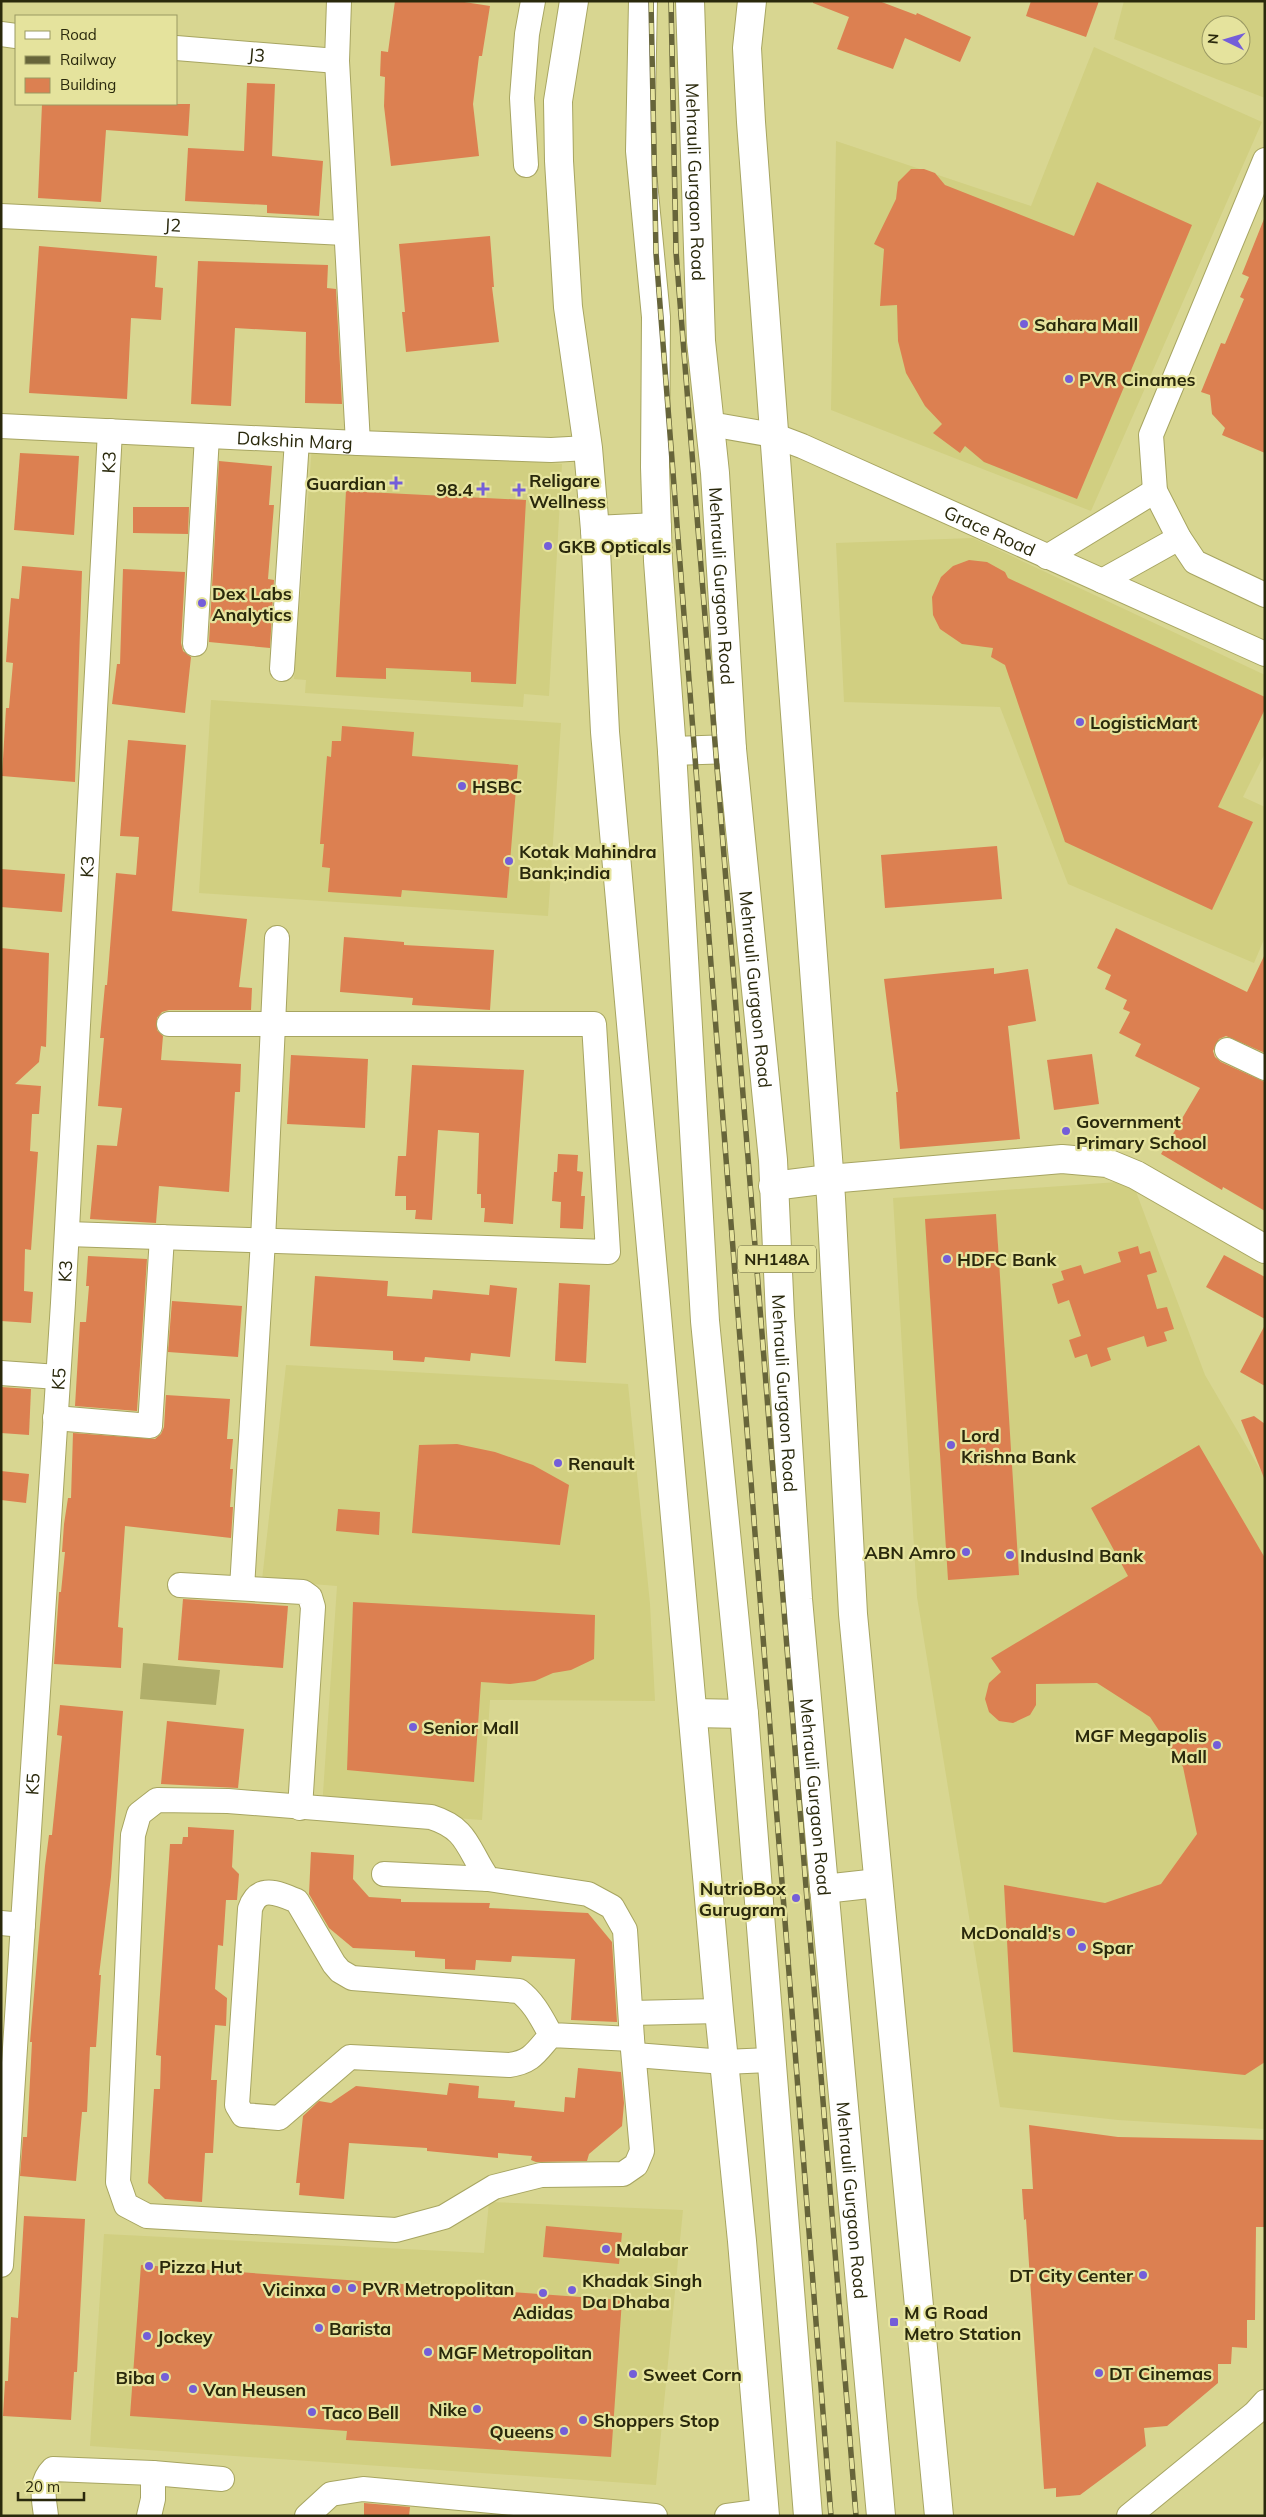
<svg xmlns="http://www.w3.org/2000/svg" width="1266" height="2517" viewBox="0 0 1266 2517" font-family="Mulish,sans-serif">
  <rect width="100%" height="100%" fill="#d8d691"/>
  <!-- built -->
  <g fill="#d1cf81" fill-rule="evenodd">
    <path d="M1124,1H1265V98L1114,39ZM1211,25H1241V55H1211Z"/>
    <path d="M1094,47L1262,122L1091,511L831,410L836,141L1031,206Z"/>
    <path d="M312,446L562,464L549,696L524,694L523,707L305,693L306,680L294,679Z"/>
    <path d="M973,538L1265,675V753L1243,797L1265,807V937L1254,963L1068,884L1000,707L844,702L836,543Z"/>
    <path d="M211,700L561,723L548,916L199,893Z"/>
    <path d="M1132,1181L1205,1375L1265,1478V2129L1118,2120L1000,2107L917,1597L893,1198Z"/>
    <path d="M286,1365L628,1384L650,1604L655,1701L490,1700L482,1820L322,1808L337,1586L262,1580Z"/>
    <path d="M489,2202L683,2210L656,2485L90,2446L104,2234L484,2253Z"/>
  </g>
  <!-- green -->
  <path fill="#b0ae6a" d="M143,1663L220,1670L216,1705L140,1699Z"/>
  <!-- building -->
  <g fill="#dc8051">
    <path d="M395,1H458L490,6L482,56H479L473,104L479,156L391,166L384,106L385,77L380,76L381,51L388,52Z"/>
    <path d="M813,1H879L916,15L917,13L971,37L960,62L905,38L893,69L837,49L849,17L813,3Z"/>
    <path d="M1031,1H1099L1086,37L1026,16Z"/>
    <path d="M247,83L275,84L272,156L323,161L319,216L267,213V205L185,201L188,148L244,151Z"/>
    <path d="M42,104H190L188,136L106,130L101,202L38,198Z"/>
    <path d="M911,169H924L935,173L945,185L1074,236L1097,182L1192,225L1077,499L984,462L965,446L960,453L933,433L942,424L925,406L906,373L898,341L897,305L880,306L884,249L874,244L896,199L898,182Z"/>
    <path d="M1264,219H1265V453L1222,435L1225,428L1212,414L1210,395L1201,392L1221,343L1225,344L1244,299L1240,297L1249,277L1242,274Z"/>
    <path d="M490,236L494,287H492L499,342L406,352L402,312H405L399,244Z"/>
    <path d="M39,246L157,256L155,287L163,288L161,320L131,318L127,399L29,393Z"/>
    <path d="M198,261L328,265L327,288L336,289L342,404L305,403L306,332L235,328L231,406L191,404Z"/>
    <path d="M20,453L79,456L74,535L14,530Z"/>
    <path d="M219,461L272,466L269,505H274L268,579L274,580L270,648L209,642Z"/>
    <path d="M346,491L526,500L516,684L471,682V672L386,668V679L336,677Z"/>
    <path d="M133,507H189L188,534L133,533Z"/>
    <path d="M969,560L987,562L1005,572L1008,578L1265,697V709L1218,807L1253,822L1212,910L1065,842L1005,665L991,657L993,648L962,644L940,629L933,615L932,597L941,577L953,566Z"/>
    <path d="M22,566L82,571L75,782L2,776L6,708H9L13,663L6,662L9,621L11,598L19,599Z"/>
    <path d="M123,569L185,572L181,643L183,651L191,657L185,713L112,704L117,664H120Z"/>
    <path d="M342,726L414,732L412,756L518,765L507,898L402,890L401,897L328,892L330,868L322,867L324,844H320L327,756L331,757L332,741H341Z"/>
    <path d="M128,740L186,745L172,911L247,919L239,987L252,988L251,1010H169L162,1012L157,1018V1030L163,1036L161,1060L241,1064L240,1092H235L229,1192L159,1186L156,1223L90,1219L97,1145L117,1146L122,1108L98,1106L104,1038H100L105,985H107L116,873L136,875L139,837L120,836Z"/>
    <path d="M997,846L1002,899L885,908L881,855Z"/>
    <path d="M1,869L65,874L62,912L1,907Z"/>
    <path d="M1116,928L1247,992L1265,954V1053L1226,1036L1219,1039L1213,1051L1215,1057L1221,1062L1265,1082V1211L1223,1187L1222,1190L1161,1154L1200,1088L1135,1056L1141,1044L1119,1033L1130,1012L1123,1009L1127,1000L1105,989L1111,975L1097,968Z"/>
    <path d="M344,937L404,942V945L494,950L490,1010L412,1005L413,998L340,992Z"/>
    <path d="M1,948L49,953L46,1047L41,1046L39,1062L15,1084L41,1086L39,1114H32L30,1151L38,1152L31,1250L25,1249L24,1291L33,1292L31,1323L1,1321Z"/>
    <path d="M994,968V974L1028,969L1036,1021L1008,1026L1020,1139L900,1149L896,1092H898L884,979Z"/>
    <path d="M1092,1054L1099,1104L1054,1110L1047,1060Z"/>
    <path d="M291,1055L368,1059L365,1128L287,1124Z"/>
    <path d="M412,1065L524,1070L513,1224L484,1222L485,1208H481V1194H477L479,1133L438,1130L432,1220L415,1219L416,1210H406V1196H395L398,1156H406Z"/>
    <path d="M558,1154L578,1155L577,1171L583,1172L581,1196H585L583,1229L560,1228L561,1202L552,1201L554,1172H557Z"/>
    <path d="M996,1214L1019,1575L948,1580L925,1219Z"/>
    <path d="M1138,1246L1140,1254L1150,1251L1157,1272L1147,1275L1157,1309L1167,1307L1174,1329L1164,1332L1167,1341L1147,1347L1144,1336L1107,1348L1111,1360L1091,1367L1087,1354L1075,1358L1069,1340L1081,1336L1069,1300L1058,1304L1052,1284L1064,1280L1061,1271L1081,1265L1084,1274L1121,1262L1118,1252Z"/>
    <path d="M1224,1255L1265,1277V1319L1206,1287Z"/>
    <path d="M88,1256L147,1259L137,1411L75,1406L80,1322H86L89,1286H86Z"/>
    <path d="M315,1276L388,1281L387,1296L432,1299L433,1290L489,1295L490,1285L517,1288L510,1357L471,1353L470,1361L425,1357L424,1362L393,1360V1351L310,1346Z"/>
    <path d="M559,1283L590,1285L586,1363L555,1361Z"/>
    <path d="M172,1301L242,1306L238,1357L168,1352Z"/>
    <path d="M1265,1325V1386L1240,1372Z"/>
    <path d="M1,1387L31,1389L29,1435L1,1433Z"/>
    <path d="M166,1395L230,1399L227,1439H233L230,1469H233L230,1507H233L231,1538L125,1526L118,1627L123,1628L121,1668L54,1664L59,1592H61L65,1552H62L64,1524L68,1498H71L73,1433L155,1439L161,1434L164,1427Z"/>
    <path d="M1254,1416L1265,1424L1264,1478L1241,1420Z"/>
    <path d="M457,1444L495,1452L533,1465L569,1485L560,1545L412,1533L419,1445Z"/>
    <path d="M1199,1445L1265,1558V2062L1245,2075L1013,2052L1004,1885L1105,1903L1161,1884L1197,1834L1183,1767L1150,1717L1097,1683L1036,1684V1705L1030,1715L1013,1723L999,1721L989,1712L985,1699L989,1683L1001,1672L991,1658L1128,1576L1091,1508Z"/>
    <path d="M1,1471L29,1474L26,1503L1,1500Z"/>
    <path d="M338,1509L380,1512L379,1535L336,1531Z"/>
    <path d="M183,1599L288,1606L283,1668L178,1660Z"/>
    <path d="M353,1602L595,1615L594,1659L571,1670L553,1673L535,1681L510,1684L481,1682L474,1782L347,1770Z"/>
    <path d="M60,1705L123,1711L111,1877L99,1975H101L96,2047H90L87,2112H82L76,2181L20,2176L23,2137H27L32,2042H30L45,1866L49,1835H52L62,1736L57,1735Z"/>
    <path d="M167,1721L244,1729L238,1788L161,1784Z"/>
    <path d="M188,1827L234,1830L232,1867L239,1874L237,1900H226L223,1946L218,1945L215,1989L227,1998L226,2026L215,2025L211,2080H217L213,2153H205L202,2202L165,2199L148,2183L154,2089H160L161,2056L156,2055L170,1844H182L183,1837H188Z"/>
    <path d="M311,1852L354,1855L353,1879L369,1897L401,1899V1902L490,1903L489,1908L588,1913L612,1942L617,2022L571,2020L575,1959L512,1956L511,1962L476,1960L475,1970L445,1969V1959L415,1957V1951L353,1948L329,1928L309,1894Z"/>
    <path d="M578,2068L621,2072L624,2103L622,2126L589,2154L587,2161L536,2162L531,2160L532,2156L498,2153V2158L427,2151V2148L349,2143L344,2199L299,2195L300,2183H296L303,2116L319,2101L331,2103L356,2086L447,2095L449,2083L479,2086L478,2098L515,2101L514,2107L564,2112L565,2097L575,2098Z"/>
    <path d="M1029,2125L1118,2137L1265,2140V2227H1256L1255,2320H1247V2348L1232,2347L1231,2364H1218V2383L1167,2426L1144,2428L1146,2446L1080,2495L1056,2497V2488L1044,2489L1026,2219L1024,2220L1022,2189H1033Z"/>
    <path d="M24,2216L85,2219L77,2372H74L71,2420L3,2416L5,2381H8L11,2317L18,2318Z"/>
    <path d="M546,2226L622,2233L619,2264L543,2257Z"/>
    <path d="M141,2265L622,2300L611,2457L346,2440L347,2431L130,2416Z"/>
    <path d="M364,2503L410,2507L409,2516H364Z"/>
  </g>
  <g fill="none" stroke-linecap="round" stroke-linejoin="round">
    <!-- street casing -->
    <g stroke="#a7a561" stroke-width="26">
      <g id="street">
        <path d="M339,1L337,61L358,443"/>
        <path d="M1,34L16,36"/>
        <path id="s1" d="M176,48L337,61"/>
        <path d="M1265,160L1151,435L1155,491L1179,538L1195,562L1265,595"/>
        <path d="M526,165L522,98L527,34L533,1"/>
        <path id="s2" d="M1,216L345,233"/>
        <path id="s3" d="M710,424L773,435L802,446L1265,654"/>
        <path id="s4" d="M1,426L358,443L551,450L588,448"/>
        <path d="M1047,557L1155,491"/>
        <path d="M1102,581L1179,538"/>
        <path d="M195,644L207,436"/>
        <path d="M282,669L297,440"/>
        <path d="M1227,1050L1265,1068"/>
        <path d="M67,1234L608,1252L594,1024H169"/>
        <path d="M1,1373L58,1377"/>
        <path d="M55,1418L150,1426L162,1237"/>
        <path d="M180,1585L303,1592L310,1597L313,1607L300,1808"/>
        <path d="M242,1588L263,1240L277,938"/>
        <path d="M157,1800L228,1801L431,1817C469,1829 467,1849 488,1879L588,1894L612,1907L625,1930L632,2039L642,2151L636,2165L623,2174L541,2175L494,2187L444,2217L396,2230L147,2216L126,2205L118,2182L133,1835L139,1814Z"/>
        <path d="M384,1874L488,1879"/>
        <path d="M1,1923L23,1925"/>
        <path d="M631,2013L719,2011"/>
        <path d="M551,2035C542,2019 534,2002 519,1991L352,1978L340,1971L334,1964L297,1901C278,1893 258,1884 250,1909L237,2105L243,2115L279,2118L350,2057L509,2065C532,2062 536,2052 551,2035L632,2039"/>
        <path d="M635,2055L724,2062L771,2060"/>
        <path id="s5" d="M1,2265L63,1303L110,431"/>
        <path d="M46,2516C44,2498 39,2483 53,2469L153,2473L222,2479"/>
        <path d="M149,2516L153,2499V2473"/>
        <path d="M307,2516L331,2494L363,2489L655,2516"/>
        <path d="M727,2516L764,2511"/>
        <path d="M1129,2516L1255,2413L1265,2402"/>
      </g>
    </g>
    <!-- secondary casing -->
    <g stroke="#a7a561" stroke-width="30">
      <g id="secondary">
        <path d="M574,1L558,101L559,161L568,307L588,448L595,530L605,732L719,2011L742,2241L765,2516"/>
        <path d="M752,1L747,48L751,122L831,1198L853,1614L939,2516"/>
        <path d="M773,1186L829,1179L1062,1159L1107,1163L1136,1175L1265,1249"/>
      </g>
    </g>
    <!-- primary casing -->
    <g stroke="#a7a561" stroke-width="30">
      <g id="primary">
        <path d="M693,1713L744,1714"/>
        <path d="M824,1889L878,1883"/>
      </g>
    </g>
    <!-- highway casing -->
    <g stroke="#a7a561" stroke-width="30">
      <g id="highway">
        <path d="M643,1L640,151L656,317L655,467L658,561L672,751L705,1321L744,1714L808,2516"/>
        <path id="s6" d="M690,1L701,341L715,473L732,749L773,1160L780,1316L798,1599L881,2516"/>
        <path d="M595,530L657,527"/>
        <path d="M672,751L732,749"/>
      </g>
    </g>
    <!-- street -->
    <use href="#street" stroke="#fff" stroke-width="24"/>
    <!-- secondary -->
    <use href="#secondary" stroke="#fff" stroke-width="28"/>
    <!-- primary -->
    <use href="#primary" stroke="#fff" stroke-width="28"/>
    <!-- highway -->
    <use href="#highway" stroke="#fff" stroke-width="28"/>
    <!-- rail casing -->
    <g stroke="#67653a" stroke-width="5.5">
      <g id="rail">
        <path d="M651,1L656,253L831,2516"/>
        <path d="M671,1L676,252L856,2516"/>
      </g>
    </g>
    <!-- rail -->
    <use href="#rail" stroke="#e5e39d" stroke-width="4" stroke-dasharray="11" stroke-linecap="butt"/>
  </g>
  <!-- markers -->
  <g fill="#745ed9" stroke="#e5e39d" stroke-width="2">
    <circle cx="1024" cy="324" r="5"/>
    <circle cx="1069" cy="379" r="5"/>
    <path d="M393.5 475.5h5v5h5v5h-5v5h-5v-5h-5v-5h5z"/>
    <path d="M480.5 481.5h5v5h5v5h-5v5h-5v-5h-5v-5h5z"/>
    <path d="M516.5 482.5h5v5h5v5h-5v5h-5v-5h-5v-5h5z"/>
    <circle cx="548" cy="546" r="5"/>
    <circle cx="202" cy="603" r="5"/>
    <circle cx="1080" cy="722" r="5"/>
    <circle cx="462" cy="786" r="5"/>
    <circle cx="509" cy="861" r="5"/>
    <circle cx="1066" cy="1131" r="5"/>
    <circle cx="947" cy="1259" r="5"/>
    <circle cx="951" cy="1445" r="5"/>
    <circle cx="558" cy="1463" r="5"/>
    <circle cx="966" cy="1552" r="5"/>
    <circle cx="1010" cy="1555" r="5"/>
    <circle cx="413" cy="1727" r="5"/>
    <circle cx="1217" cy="1745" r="5"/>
    <circle cx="796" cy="1898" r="5"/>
    <circle cx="1071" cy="1932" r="5"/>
    <circle cx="1082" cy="1947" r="5"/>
    <circle cx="606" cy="2249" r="5"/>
    <circle cx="149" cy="2266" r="5"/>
    <circle cx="1143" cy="2275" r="5"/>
    <circle cx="352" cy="2288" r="5"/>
    <circle cx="336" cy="2289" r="5"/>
    <circle cx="572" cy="2290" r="5"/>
    <circle cx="543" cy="2293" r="5"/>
    <rect x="889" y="2317" width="10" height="10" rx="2.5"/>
    <circle cx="319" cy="2328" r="5"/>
    <circle cx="147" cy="2336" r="5"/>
    <circle cx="428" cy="2352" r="5"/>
    <circle cx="1099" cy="2373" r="5"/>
    <circle cx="633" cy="2374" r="5"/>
    <circle cx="165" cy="2377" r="5"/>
    <circle cx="193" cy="2389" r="5"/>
    <circle cx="477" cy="2409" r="5"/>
    <circle cx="312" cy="2412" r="5"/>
    <circle cx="583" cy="2420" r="5"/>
    <circle cx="564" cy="2431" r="5"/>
  </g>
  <g text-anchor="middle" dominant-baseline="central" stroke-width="4.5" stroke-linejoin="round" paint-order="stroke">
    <!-- shield labels -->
    <rect fill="#e5e39d" stroke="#626138" stroke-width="1" x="738" y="1245.5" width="78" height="27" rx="4"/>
    <g font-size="16" font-weight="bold" fill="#2a290c">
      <text x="777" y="1259">NH148A</text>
    </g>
    <!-- street labels -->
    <g font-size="18" fill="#2a290c" stroke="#e5e39d">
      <text stroke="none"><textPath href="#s1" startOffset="81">J3</textPath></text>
      <text stroke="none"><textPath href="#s6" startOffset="181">Mehrauli Gurgaon Road</textPath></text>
      <text stroke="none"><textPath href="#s2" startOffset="172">J2</textPath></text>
      <text stroke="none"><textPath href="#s4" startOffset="294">Dakshin Marg</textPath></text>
      <text stroke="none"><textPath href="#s5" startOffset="1806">K3</textPath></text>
      <text stroke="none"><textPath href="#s3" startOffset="301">Grace Road</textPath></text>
      <text stroke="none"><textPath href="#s6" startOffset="586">Mehrauli Gurgaon Road</textPath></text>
      <text stroke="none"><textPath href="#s5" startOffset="1401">K3</textPath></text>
      <text stroke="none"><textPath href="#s6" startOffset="991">Mehrauli Gurgaon Road</textPath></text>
      <text stroke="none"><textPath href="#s5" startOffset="996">K3</textPath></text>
      <text stroke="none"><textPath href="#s5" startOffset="888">K5</textPath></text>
      <text stroke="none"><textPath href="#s6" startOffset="1396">Mehrauli Gurgaon Road</textPath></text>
      <text stroke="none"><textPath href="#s5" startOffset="482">K5</textPath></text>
      <text stroke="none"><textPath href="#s6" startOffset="1801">Mehrauli Gurgaon Road</textPath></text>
      <text stroke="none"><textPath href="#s6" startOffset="2206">Mehrauli Gurgaon Road</textPath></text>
    </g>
    <!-- poi labels -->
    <g font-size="18" font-weight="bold" fill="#2a290c" stroke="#e5e39d" text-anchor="start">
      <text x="1034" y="324">Sahara Mall</text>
      <text x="1079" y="379">PVR Cinames</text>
      <text x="529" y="480">Religare<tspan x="529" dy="21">Wellness</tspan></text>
      <text x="386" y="483" text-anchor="end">Guardian</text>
      <text x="473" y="489" text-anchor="end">98.4</text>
      <text x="558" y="546">GKB Opticals</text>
      <text x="212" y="593">Dex Labs<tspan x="212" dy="21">Analytics</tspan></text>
      <text x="1090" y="722">LogisticMart</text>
      <text x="472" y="786">HSBC</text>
      <text x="519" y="851">Kotak Mahindra<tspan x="519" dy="21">Bank;india</tspan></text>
      <text x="1076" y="1121">Government<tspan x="1076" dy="21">Primary School</tspan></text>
      <text x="957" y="1259">HDFC Bank</text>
      <text x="961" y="1435">Lord<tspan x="961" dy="21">Krishna Bank</tspan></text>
      <text x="568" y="1463">Renault</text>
      <text x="956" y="1552" text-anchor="end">ABN Amro</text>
      <text x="1020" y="1555">IndusInd Bank</text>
      <text x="423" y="1727">Senior Mall</text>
      <text x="1207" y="1735" text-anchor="end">MGF Megapolis<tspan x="1207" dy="21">Mall</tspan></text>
      <text x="786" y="1888" text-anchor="end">NutrioBox<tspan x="786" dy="21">Gurugram</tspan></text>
      <text x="1061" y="1932" text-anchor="end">McDonald's</text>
      <text x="1092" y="1947">Spar</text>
      <text x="616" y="2249">Malabar</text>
      <text x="159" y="2266">Pizza Hut</text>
      <text x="1133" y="2275" text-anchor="end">DT City Center</text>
      <text x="582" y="2280">Khadak Singh<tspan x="582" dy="21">Da Dhaba</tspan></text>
      <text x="362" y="2288">PVR Metropolitan</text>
      <text x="326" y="2289" text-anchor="end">Vicinxa</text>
      <text x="543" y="2312" text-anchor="middle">Adidas</text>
      <text x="904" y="2312">M G Road<tspan x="904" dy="21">Metro Station</tspan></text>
      <text x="329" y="2328">Barista</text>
      <text x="157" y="2336">Jockey</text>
      <text x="438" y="2352">MGF Metropolitan</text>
      <text x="1109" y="2373">DT Cinemas</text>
      <text x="643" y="2374">Sweet Corn</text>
      <text x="155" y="2377" text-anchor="end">Biba</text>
      <text x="203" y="2389">Van Heusen</text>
      <text x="467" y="2409" text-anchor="end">Nike</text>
      <text x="322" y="2412">Taco Bell</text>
      <text x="593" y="2420">Shoppers Stop</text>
      <text x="554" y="2431" text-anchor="end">Queens</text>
    </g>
  </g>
  <!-- border -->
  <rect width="1266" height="2517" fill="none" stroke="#2a290c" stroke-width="5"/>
  <!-- legend -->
  <rect x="15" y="15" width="162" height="90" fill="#e5e39d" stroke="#9a9963"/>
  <rect x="25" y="31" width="25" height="8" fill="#ffffff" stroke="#9a9963"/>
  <text x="60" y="40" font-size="15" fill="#2a290c">Road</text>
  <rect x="25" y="56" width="25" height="8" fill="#67653a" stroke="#9a9963"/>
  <text x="60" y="65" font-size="15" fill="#2a290c">Railway</text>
  <rect x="25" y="78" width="25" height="15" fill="#dc8051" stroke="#9a9963"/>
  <text x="60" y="90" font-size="15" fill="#2a290c">Building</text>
  <!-- north arrow -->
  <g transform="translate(1226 40) rotate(275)"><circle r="24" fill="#e5e39d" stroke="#9a9963"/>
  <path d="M0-4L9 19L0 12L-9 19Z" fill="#745ed9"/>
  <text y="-8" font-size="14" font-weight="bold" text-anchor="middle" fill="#2a290c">N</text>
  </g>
  <!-- scale -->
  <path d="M18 2492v8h66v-8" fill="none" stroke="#2a290c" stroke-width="2.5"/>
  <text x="25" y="2492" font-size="15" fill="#2a290c" stroke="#e5e39d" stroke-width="4" paint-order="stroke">20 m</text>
</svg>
